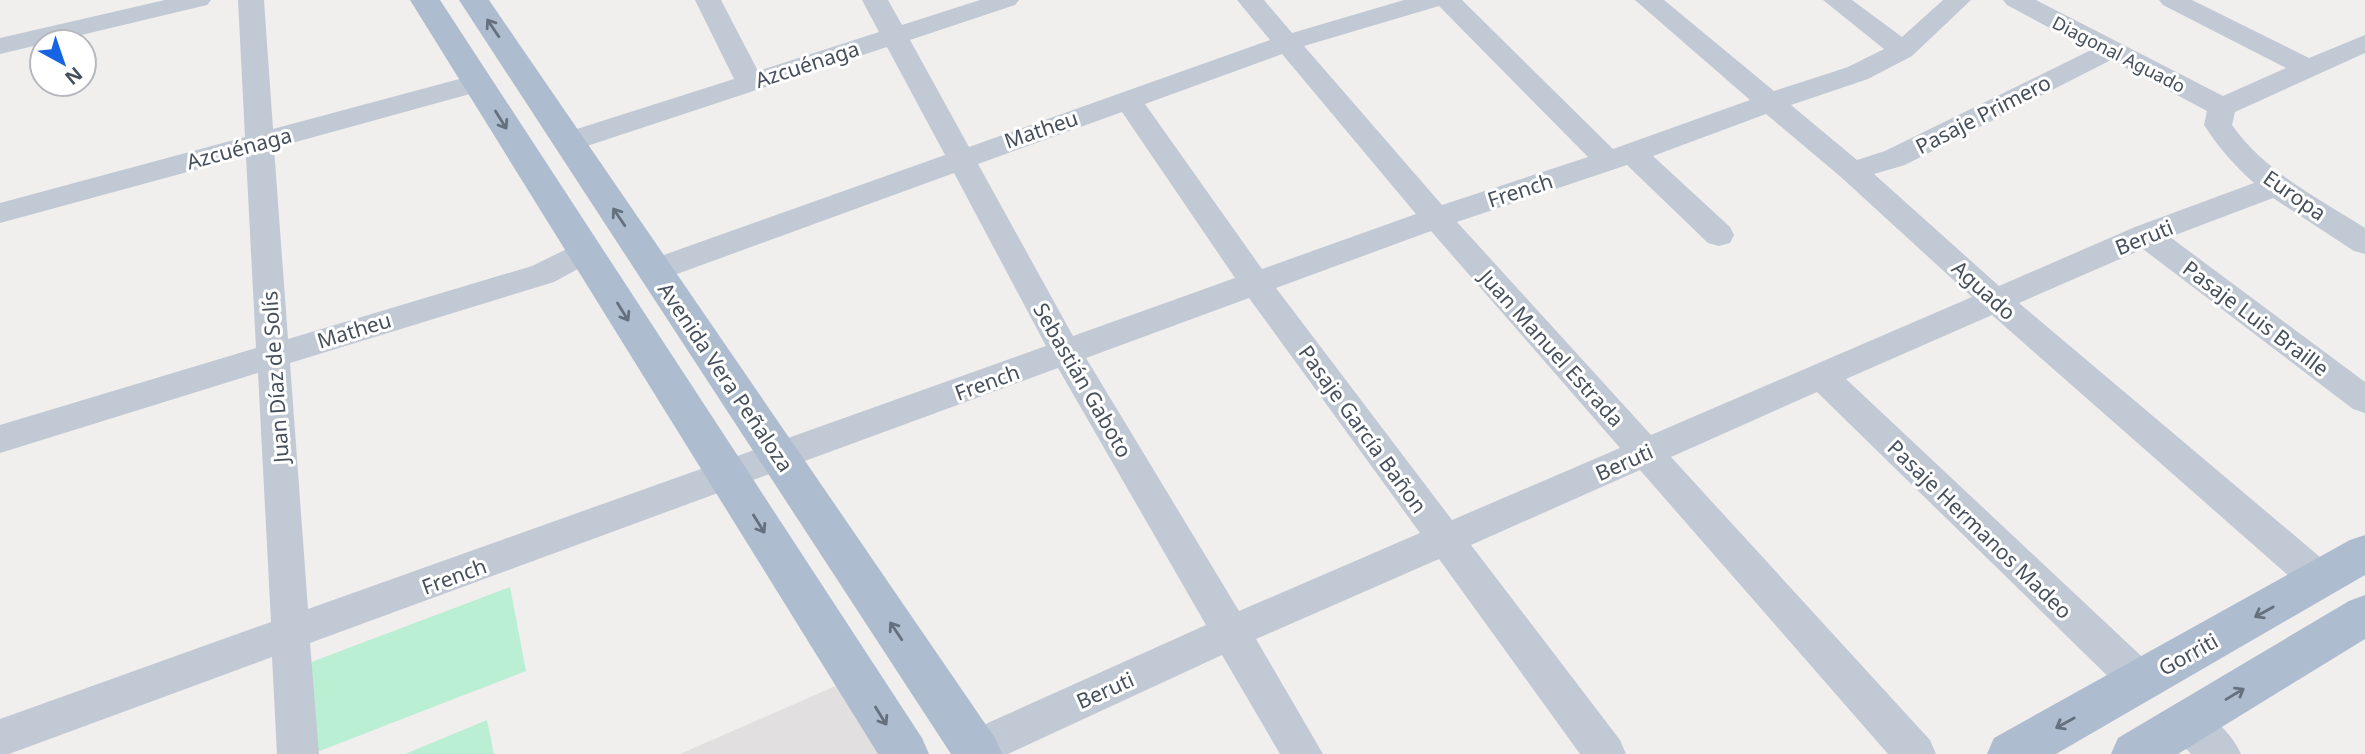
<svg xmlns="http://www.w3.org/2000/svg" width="2365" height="754" viewBox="0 0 2365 754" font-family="'Noto Sans',sans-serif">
  <rect width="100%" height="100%" fill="#f1eeee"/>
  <!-- education -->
  <path fill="#e2dfe0" d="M856,677L905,754H680Z"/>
  <!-- green -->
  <g fill="#bbefd3">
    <path d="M510,587L526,671L312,754L306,664Z"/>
    <path d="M487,720L494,754H405Z"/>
  </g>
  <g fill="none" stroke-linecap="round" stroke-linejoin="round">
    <!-- minor -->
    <g fill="#c1c9d4" fill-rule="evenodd">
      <path d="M165,0H211L207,5L52,42H42V44L0,54V38Z"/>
      <path d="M238,0H264L273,129L478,74L488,77L492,83L488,89L274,148L288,339L532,266L585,240L596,243L600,251L596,259L554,282L290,363L308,609L1046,346L954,173L666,278L655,281L644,278L639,270L644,262L945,155L887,47L578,149L568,151L558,149L554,142L558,135L734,79L695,0H721L758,71L879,32L862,0H888L902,25L980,0H1019L1015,5L910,40L969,147L1270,40L1237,0H1264L1292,33L1404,0H1462L1613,149L1750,100L1635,0H1664L1774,91L1848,67L1884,49L1823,0H1852L1902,37L1943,0H1971L1912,56L1868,79L1791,105L1857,160L1885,151L2091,50L2007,5L2003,0H2036L2223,96L2286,68L2163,5L2159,0H2192L2309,58L2365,35V53L2235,112L2232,125C2265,172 2318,198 2365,228V254L2354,251L2273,198L2170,237L2365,382V413L2353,409L2143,249L2019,303L2333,568L2339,580L2333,592L2320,596L2307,592L1992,315L1846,379L2154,668L2160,681L2154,694L2140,699L2126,694L1817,392L1671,457L1930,740L1936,754H1888L1640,470L1471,545L1620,740L1626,754H1580L1439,559L1256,639L1323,754H1280L1222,655L1008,754H957L955,749L961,735L1206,625L1058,368L310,643L319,754H277L272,657L9,754H0V719L271,622L258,373L0,453V425L256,348L246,156L0,223V203L245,137ZM1439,6L1588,157L1442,205L1304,46ZM1282,54L1416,214L1262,269L1145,104ZM2111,60L2207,111L2204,125C2218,147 2234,165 2254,183L2135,227L1999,286L1874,174L1905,165ZM1122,112L1235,278L1073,336L978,164ZM1766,114L1842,178L1972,297L1651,435L1457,222L1627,165L1708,243L1719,246L1730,243L1734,235L1730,227L1653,156ZM1431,231L1620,448L1452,520L1276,288ZM1249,298L1420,533L1239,611L1086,358Z"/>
      <path d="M2188,704C2210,713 2231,732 2241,754H2191L2174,736L2168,723L2174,710Z"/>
    </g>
    <!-- major -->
    <g fill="#adbcce" fill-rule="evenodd">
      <path d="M410,0H440L922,738L929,754H878Z"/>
      <path d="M459,0H489L995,738L1002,754H951Z"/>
      <path d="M2365,535V575L2056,754H1987L1994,738L2350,540Z"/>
      <path d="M2365,595V639L2178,754H2111L2118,738L2349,601Z"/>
    </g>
  </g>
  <!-- one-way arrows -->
  <defs><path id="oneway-shaft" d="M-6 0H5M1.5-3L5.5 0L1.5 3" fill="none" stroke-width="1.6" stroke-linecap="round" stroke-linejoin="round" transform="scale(1.75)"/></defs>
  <g stroke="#65707e">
    <use href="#oneway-shaft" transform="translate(493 28) rotate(-124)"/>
    <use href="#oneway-shaft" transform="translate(501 120) rotate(58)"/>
    <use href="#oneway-shaft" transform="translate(619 217) rotate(-124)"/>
    <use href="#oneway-shaft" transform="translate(623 312) rotate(58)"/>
    <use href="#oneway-shaft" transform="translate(759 524) rotate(58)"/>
    <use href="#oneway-shaft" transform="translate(2264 612) rotate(151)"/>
    <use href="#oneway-shaft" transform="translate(896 631) rotate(-124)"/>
    <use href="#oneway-shaft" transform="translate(2235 694) rotate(-31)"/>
    <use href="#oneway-shaft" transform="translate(881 716) rotate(58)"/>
    <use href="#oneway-shaft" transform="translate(2065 723) rotate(151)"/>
  </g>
  <g text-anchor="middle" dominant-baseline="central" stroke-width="6" stroke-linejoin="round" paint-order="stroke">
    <!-- far-street labels -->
    <g font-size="18" fill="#46505c" stroke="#fff">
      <text transform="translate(2119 54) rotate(27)">Diagonal Aguado</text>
    </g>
    <!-- street labels -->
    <g font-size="21" fill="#46505c" stroke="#fff">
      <text transform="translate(807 64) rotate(-18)">Azcuénaga</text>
      <text transform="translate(1983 114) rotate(-27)">Pasaje Primero</text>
      <text transform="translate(1041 129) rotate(-19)">Matheu</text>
      <text transform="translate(239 148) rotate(-15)">Azcuénaga</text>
      <text transform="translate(1520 190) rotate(-18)">French</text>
      <text transform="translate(2295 195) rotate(35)">Europa</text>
      <text transform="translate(2144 237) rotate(-22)">Beruti</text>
      <text transform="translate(1984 290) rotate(42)">Aguado</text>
      <text transform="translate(2256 318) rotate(37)">Pasaje Luis Braille</text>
      <text transform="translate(354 330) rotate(-17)">Matheu</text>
      <text transform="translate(1552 348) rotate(48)">Juan Manuel Estrada</text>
      <text transform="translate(275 377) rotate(-94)">Juan Díaz de Solís</text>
      <text transform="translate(726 377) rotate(56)">Avenida Vera Peñaloza</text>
      <text transform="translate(1083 380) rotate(60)">Sebastián Gaboto</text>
      <text transform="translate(987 382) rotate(-20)">French</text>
      <text transform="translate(1363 429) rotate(54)">Pasaje García Bañon</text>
      <text transform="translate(1624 462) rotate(-24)">Beruti</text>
      <text transform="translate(1980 529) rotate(44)">Pasaje Hermanos Madeo</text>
      <text transform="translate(454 576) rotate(-20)">French</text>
      <text transform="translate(2188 654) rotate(-29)">Gorriti</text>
      <text transform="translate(1105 690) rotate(-24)">Beruti</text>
    </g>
  </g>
  <!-- north arrow -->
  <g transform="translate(63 63) rotate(140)"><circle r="33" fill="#ffffff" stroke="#b5b9be" stroke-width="2"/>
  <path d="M0-5L12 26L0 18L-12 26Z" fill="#1663e3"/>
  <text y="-10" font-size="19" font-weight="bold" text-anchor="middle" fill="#46505c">N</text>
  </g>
</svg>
